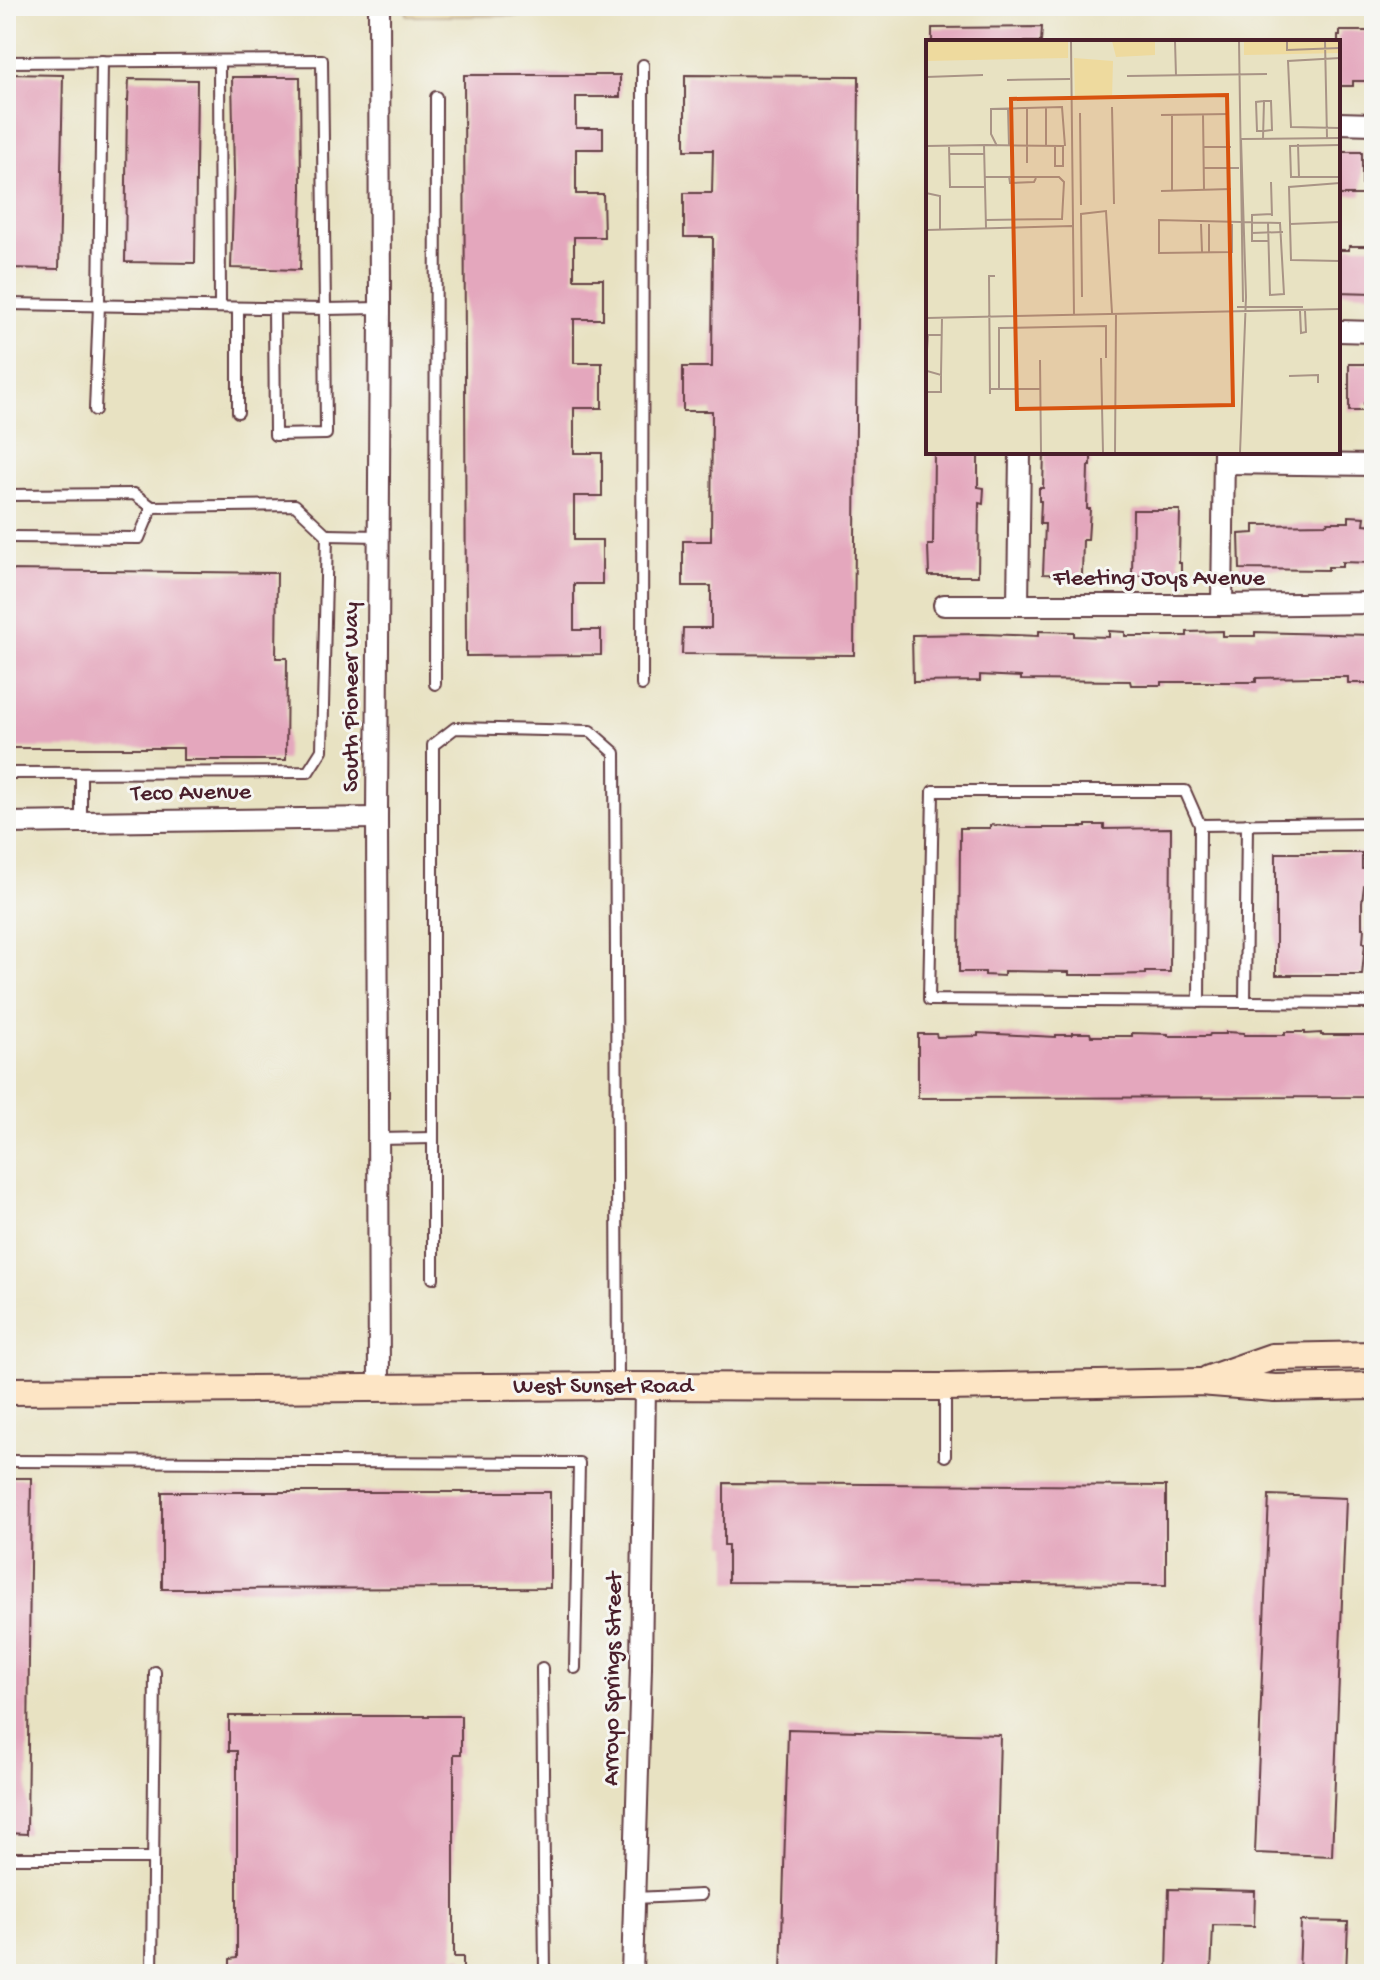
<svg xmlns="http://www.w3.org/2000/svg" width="1380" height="1980" viewBox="0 0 1380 1980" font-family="'Gochi Hand',sans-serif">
  <rect width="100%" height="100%" fill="#f6f6f2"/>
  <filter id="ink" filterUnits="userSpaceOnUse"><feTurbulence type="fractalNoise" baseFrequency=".0125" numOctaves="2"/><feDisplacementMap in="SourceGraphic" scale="16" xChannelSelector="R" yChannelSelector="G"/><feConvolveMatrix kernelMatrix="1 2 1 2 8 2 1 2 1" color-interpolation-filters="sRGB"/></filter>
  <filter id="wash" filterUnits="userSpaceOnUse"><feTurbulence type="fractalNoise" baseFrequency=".006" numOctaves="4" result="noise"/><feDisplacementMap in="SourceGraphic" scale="32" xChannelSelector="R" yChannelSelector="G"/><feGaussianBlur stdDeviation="1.8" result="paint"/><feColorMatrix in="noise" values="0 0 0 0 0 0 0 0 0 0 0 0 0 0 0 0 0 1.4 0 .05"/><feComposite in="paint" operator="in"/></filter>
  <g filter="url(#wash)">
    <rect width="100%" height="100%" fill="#e8e2c2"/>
    <!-- sand -->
    <path fill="#eeda9e" stroke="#9c7c64" stroke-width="2" d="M407,6H647V15L407,16Z"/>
    <g id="blocks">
      <!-- building -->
      <g fill="#e4a7bd">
        <path d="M1042,27L1041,42H932V28Z"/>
        <path d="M1340,31H1374V81H1353V86H1338V36H1340Z"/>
        <path d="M6,74L63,75L59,269L6,268Z"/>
        <path d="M464,75H620V97H576V128H603V149H576V194H603L604,237H574V279H603V319H574V363H602V408H574V453H602V496H574V540H602V584H574V630H601V655L466,656Z"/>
        <path d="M685,75L859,76L854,655L682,654L683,628H711V586H683V541H711L712,411H683V367H712L713,237H684V193H712L713,150H685Z"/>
        <path d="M232,77H300L301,190H302L300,270L231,268L234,173Z"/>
        <path d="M129,79L197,80L195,263L125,262L127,101H128Z"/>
        <rect x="1338" y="152" width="24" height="43"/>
        <path d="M1349,246H1374V293L1338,292V250H1349Z"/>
        <path d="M1349,364H1374V403H1364V411H1349Z"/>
        <path d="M934,452H978V487L984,488L983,504L979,503L978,576H929L928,545H933Z"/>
        <path d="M1044,452H1091V466H1088L1087,509H1090L1088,540H1083L1082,575L1043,574L1045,524H1040L1041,501H1039V488H1043Z"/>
        <path d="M1133,510H1180L1179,563H1181V576H1132Z"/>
        <path d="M1349,516L1365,517L1364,524L1374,525V563L1342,562V567H1328V570L1240,569L1239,534L1254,533V525L1327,524L1328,522H1349Z"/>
        <path d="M6,570L277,573L276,658H287L286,760H183V748H6Z"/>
        <path d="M1039,631L1074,632V636L1109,637V631L1125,632V636H1187V632L1223,631V636H1255V632L1374,635V683H1348V677H1315L1256,678V682H1161V685H1131L1130,681L1021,680V677L980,675V681L913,682L912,635L983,634L1039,636Z"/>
        <path d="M990,825L1020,827V828H1070V827H1086V825H1104V829L1171,828L1170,972H1145V974L1104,975H1069V972L1004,971V976L985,975V972H959L960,828H990Z"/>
        <path d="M1276,853H1362V869H1365V886H1364L1362,902V928H1364L1363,943H1365L1362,975H1276Z"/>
        <path d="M1226,1032L1244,1033V1035H1285V1032H1305V1034L1321,1033V1035H1374V1097L918,1098V1034H936L937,1037L978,1036V1033L1056,1037V1035H1072V1033H1090L1091,1036H1132V1033L1168,1034V1036H1209L1210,1034H1226Z"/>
        <path d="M6,1478H31L27,1834L6,1833Z"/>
        <path d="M724,1483L1166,1486V1585L728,1582V1545H724Z"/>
        <path d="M162,1492H550V1588L162,1589Z"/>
        <path d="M1269,1495L1346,1498L1332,1856L1255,1853Z"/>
        <path d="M229,1716H461V1754H454V1957H463V1974H230V1959L237,1958V1751H229Z"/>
        <path d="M788,1729L1000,1735L994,1974H781Z"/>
        <path d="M1169,1889L1255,1891L1254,1926L1213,1925L1211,1974H1167Z"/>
        <path d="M1301,1921L1348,1922L1346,1974H1299Z"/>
      </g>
    </g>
  </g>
  <g filter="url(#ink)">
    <use href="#blocks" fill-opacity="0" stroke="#623c42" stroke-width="2"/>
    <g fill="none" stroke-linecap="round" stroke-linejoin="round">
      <!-- lane casing -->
      <g stroke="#623c42" stroke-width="14">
        <g id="lane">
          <path d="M219,61L220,307"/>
          <path d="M6,62L322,60L325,309L380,308"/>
          <path d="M6,304L325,309L326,434L275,435L274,308"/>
          <path d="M95,410L99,305L102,61"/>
          <path d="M238,412V308"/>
          <path d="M6,495L134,494L152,507L295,505L327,535L322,750L308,772L6,773"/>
          <path d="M327,535L379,536"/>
          <path d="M6,537L139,538L152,507"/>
          <path d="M435,684L436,97"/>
          <path d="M642,685L643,65"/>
          <path d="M81,773V822"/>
          <path d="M1374,823L1200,825L1185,791H933L929,1000L1374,1003"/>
          <path d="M1199,1002L1200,825"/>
          <path d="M1245,1002L1247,824"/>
          <path d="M378,1139L433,1138"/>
          <path d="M433,1278V745L455,728L590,731L615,753L618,1384"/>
          <path d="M945,1387V1456"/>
          <path d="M6,1461L579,1463L575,1668"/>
          <path d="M542,1668L545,1974"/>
          <path d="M6,1858H153"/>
          <path d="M634,1898L701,1895"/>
          <path d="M152,1974L155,1672"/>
        </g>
      </g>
      <!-- street casing -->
      <g stroke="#623c42" stroke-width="24">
        <g id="street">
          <path d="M1338,123L1374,124"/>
          <path d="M1338,331L1374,332"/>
          <path d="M1224,463L1374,465"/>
          <path d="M944,605H1222L1374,603"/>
          <path d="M1018,605L1020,452"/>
          <path d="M1222,605L1224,452"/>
          <path d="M6,823L377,818"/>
          <path d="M379,1388L377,818L380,308L379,6"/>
          <path d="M632,1974L641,1667L645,1386"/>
        </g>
      </g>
      <!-- secondary casing -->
      <g stroke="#623c42" stroke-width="30">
        <g id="secondary">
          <path d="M1209,1379L1272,1357L1374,1355"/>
          <path d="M6,1391L618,1386L945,1387L1200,1382L1275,1388L1374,1386"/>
        </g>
      </g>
      <!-- lane -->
      <use href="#lane" stroke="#fff" stroke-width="10"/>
      <!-- street -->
      <use href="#street" stroke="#fff" stroke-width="20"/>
      <!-- secondary -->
      <use href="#secondary" stroke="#fde5c5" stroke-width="26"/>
    </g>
  </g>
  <g text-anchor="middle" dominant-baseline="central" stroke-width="6" stroke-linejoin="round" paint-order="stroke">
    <!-- street labels -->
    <g font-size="24" fill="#4a1f2b" stroke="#f6f6f2">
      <text x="1159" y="579">Fleeting Joys Avenue</text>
      <text transform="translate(352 697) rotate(-90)">South Pioneer Way</text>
      <text transform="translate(191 794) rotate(-1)">Teco Avenue</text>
      <text x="603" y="1387">West Sunset Road</text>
      <text transform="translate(614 1679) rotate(-89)">Arroyo Springs Street</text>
    </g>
  </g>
  <!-- overview -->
  <g transform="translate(926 40)">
    <rect width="414" height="414" fill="#e8e2c2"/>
    <path d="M0,1H142V18L0,21ZM186,1H229V15L190,17ZM318,1H414V13L318,15ZM148,18L187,21L186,59L149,60Z" fill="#eeda9e"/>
    <path fill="none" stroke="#a99486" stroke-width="2" d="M145,1L148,275M249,1L250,36M313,1L317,262M361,1V10L414,8M399,1L401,98M414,18L362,21L365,87L414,88M201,36L341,34M0,37L57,35M81,40L144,39M338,61L330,62L331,91H338M186,67L188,164M82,68L83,106M120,68V106M154,73L155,165M246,74V151M277,74L278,150M235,75L303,74M315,99L414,98M337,99L338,61H345L346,90L338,91M372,104L373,137H414M58,105L60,188M0,106L60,105L137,106V126H129V106M23,106L24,147H58M71,106L65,94V69L136,67L139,106M278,107H305M23,114H58M101,123V68M278,128H313M83,136L84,143L108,142L110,138M58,137H133L138,142L136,179L59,180M373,137H365L364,106L414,105M345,142L346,176M414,143L363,147L365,220L414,221M235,151L305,149M0,153L14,156V190M275,184L276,212M283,184V212M306,184V212L233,213V180L354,183L358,254L344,255L342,183M364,184L414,182M0,190L146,186M326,193L357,192M343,201H326V175L346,174M156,257L155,174L180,171L186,273M311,267H377M374,271L375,293L380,292L379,271M0,278L414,269M0,310L1,331L15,335L16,278M1,310L2,295H16M175,318L177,413M114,320L115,413M363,336L392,335V343M64,349H114M73,350V288L180,286V318M0,352H15V335M64,354L63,236H69M189,413L190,274M314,413L320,257L315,99"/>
    <path fill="#d8530f" fill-opacity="0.15" stroke="#d8530f" stroke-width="4" d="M301,55L307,365L91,369L85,59Z"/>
    <rect width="414" height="414" fill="none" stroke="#4a1f2b" stroke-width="4"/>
  </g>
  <!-- margin -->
  <rect width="1380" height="1980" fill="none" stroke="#f6f6f2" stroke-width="32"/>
</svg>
